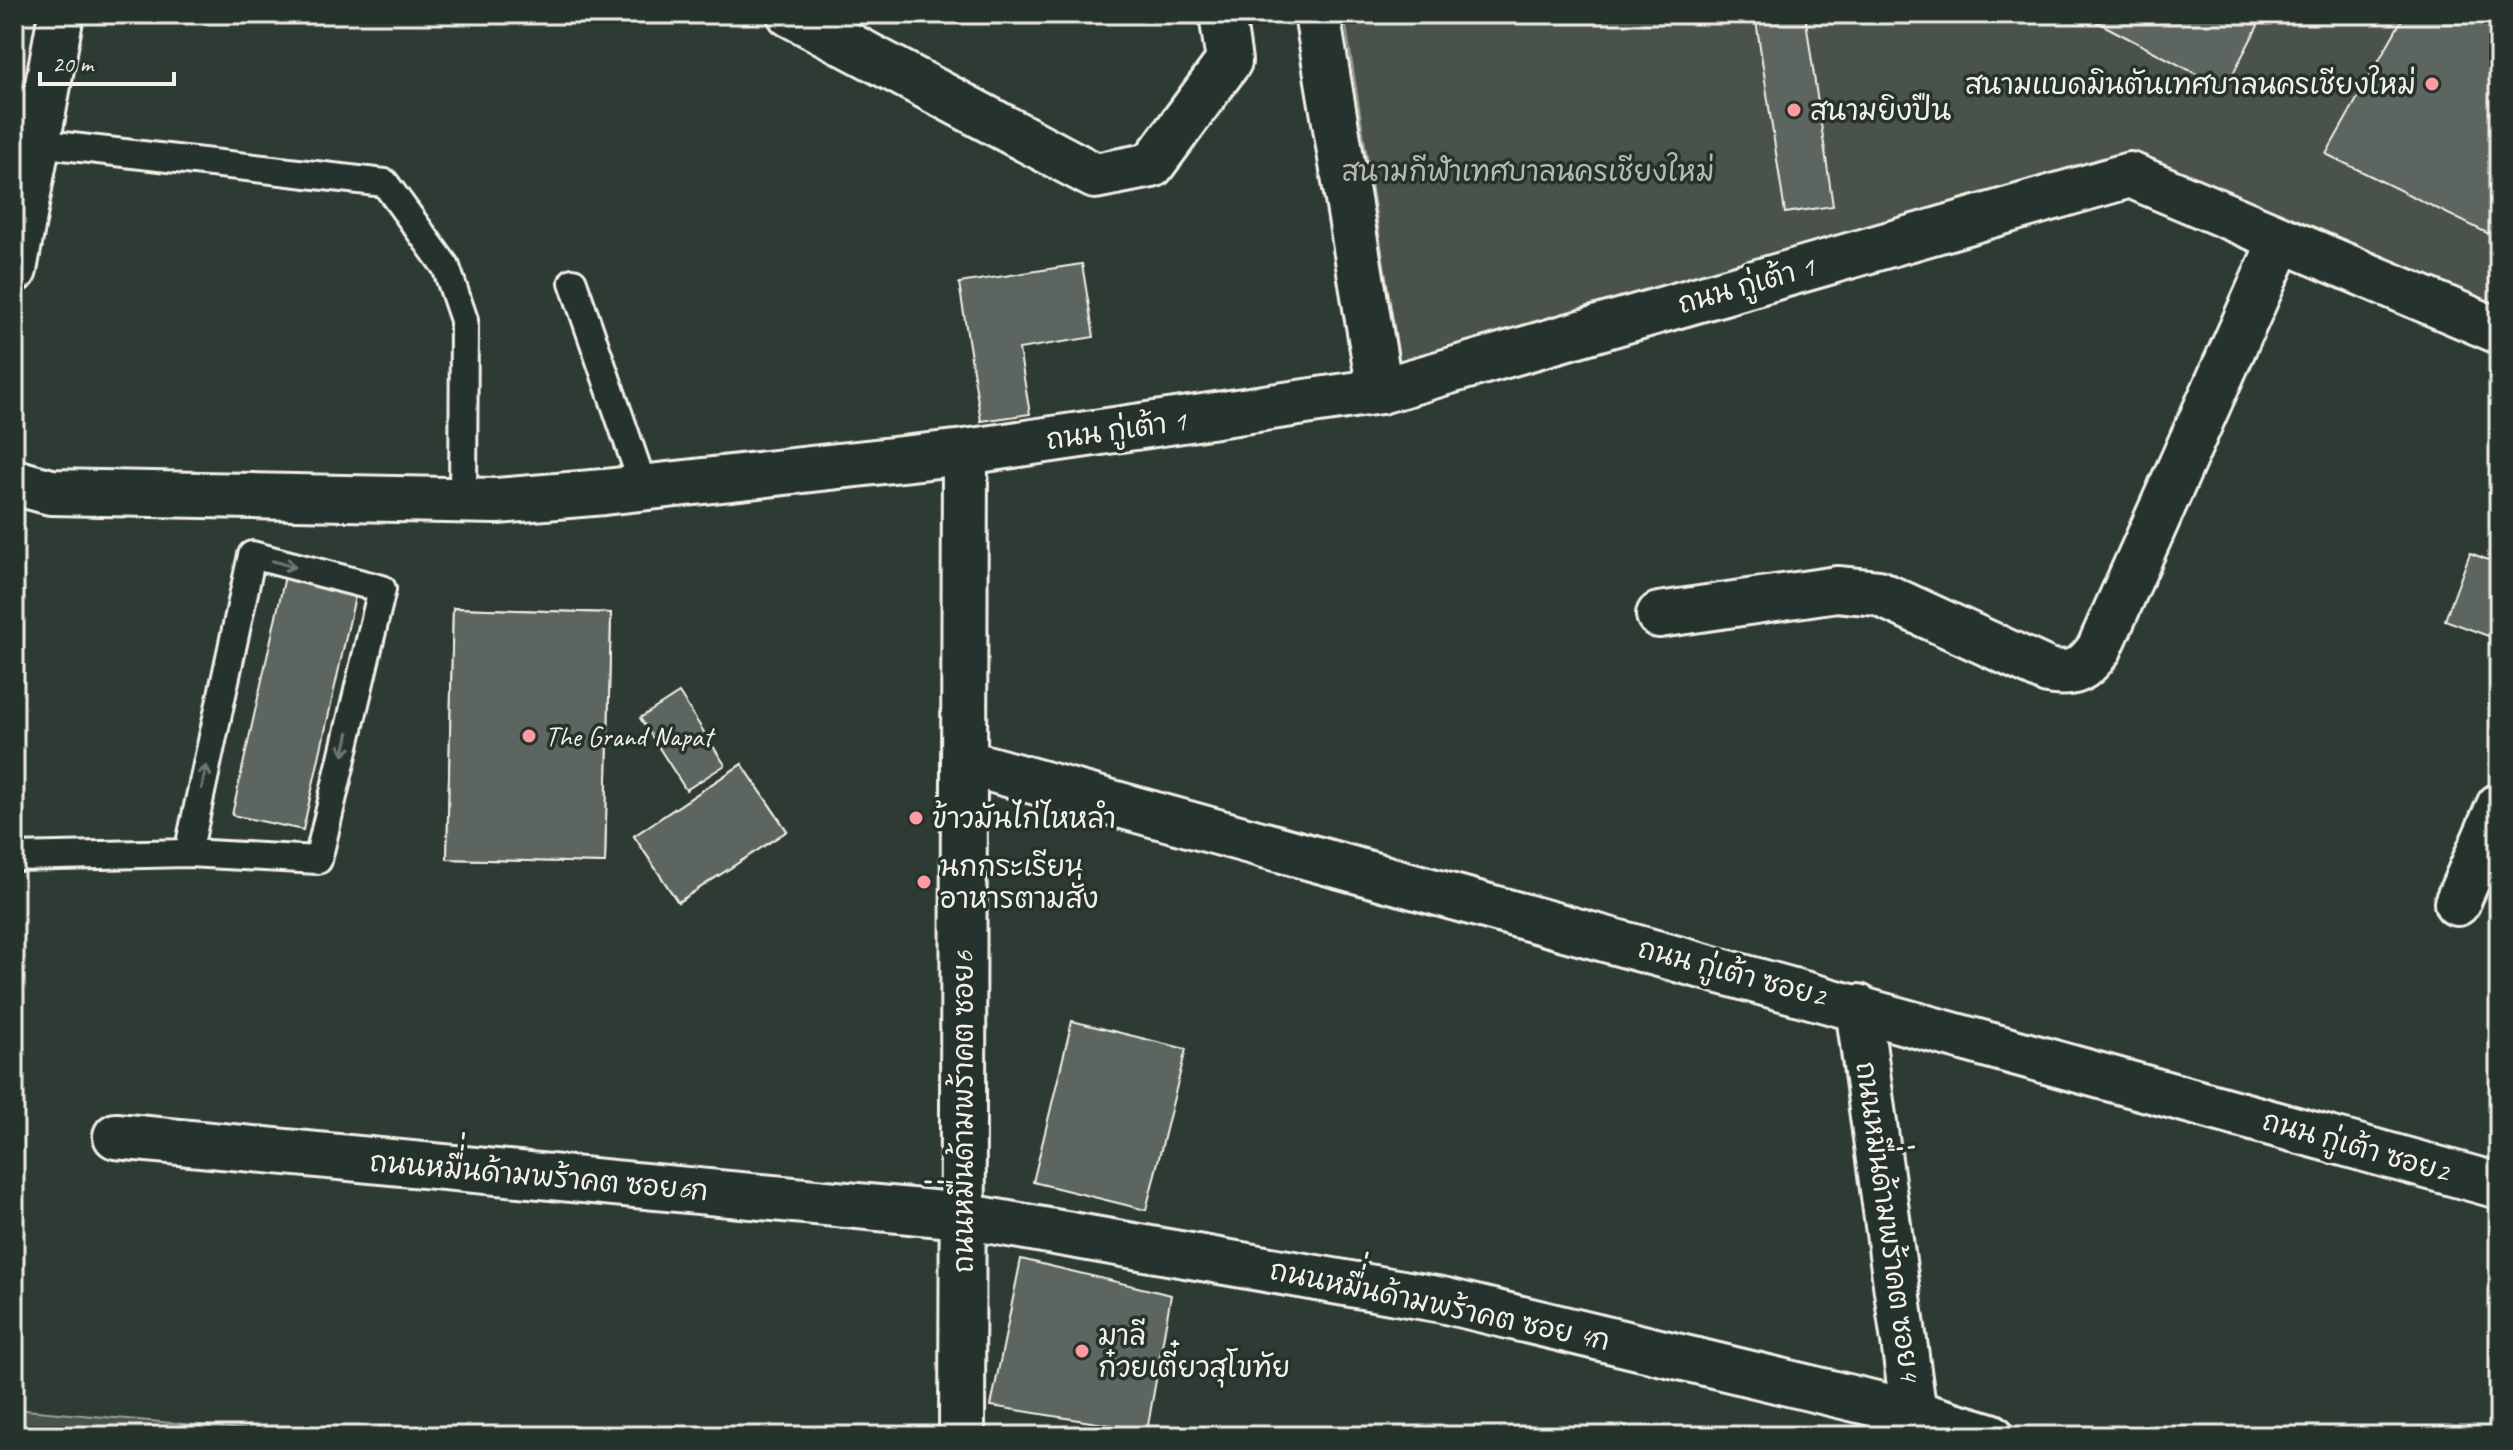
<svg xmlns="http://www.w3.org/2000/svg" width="2513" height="1450" viewBox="0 0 2513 1450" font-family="Caveat,'Playpen Sans Thai',sans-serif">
  <rect width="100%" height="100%" fill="#2e3b34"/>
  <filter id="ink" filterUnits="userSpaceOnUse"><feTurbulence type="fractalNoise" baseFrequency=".0125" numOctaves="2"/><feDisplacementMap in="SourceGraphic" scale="16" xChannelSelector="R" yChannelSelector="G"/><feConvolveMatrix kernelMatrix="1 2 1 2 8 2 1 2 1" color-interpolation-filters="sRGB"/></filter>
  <g filter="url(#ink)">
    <!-- green -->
    <g fill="#48524c" stroke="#9ea29a" stroke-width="2">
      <path d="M1344,14H2499V307L2133,159L1401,370Z"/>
      <path d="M14,1409L317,1436H14Z"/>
    </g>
    <!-- building -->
    <g fill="#5c655e" stroke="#f4f1e8" stroke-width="2">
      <path d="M1755,14H1805L1833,206L1785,213Z"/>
      <path d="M2082,14H2264L2225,89Z"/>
      <path d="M2405,14H2499V239L2326,154Z"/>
      <path d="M1082,264L1094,337L1019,349L1030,414L981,421L959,283Z"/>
      <path d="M2470,553L2499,564V640L2445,620Z"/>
      <path d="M285,576L356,592L303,830L232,815Z"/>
      <path d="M453,608L611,613L605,863L447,859Z"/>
      <path d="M453,608L611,613L605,863L447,859Z"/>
      <path d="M679,693L725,765L686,790L640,718Z"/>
      <path d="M742,764L787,831L678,902L634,836Z"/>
      <path d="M742,764L787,831L678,902L634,836Z"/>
      <path d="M1072,1021L1186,1049L1146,1210L1033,1182Z"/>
      <path d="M1021,1259L1171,1295L1147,1431L991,1406Z"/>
    </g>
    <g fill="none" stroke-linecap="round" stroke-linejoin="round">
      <!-- service casing -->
      <g stroke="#f4f1e8" stroke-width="32">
        <g id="service">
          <path d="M37,143L385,183L446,267L464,320L463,499"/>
          <path d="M573,282L644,488"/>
          <path d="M14,857L188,853L318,860L382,589L252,555L188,853"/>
        </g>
      </g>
      <!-- minor casing -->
      <g stroke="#f4f1e8" stroke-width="50">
        <g id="minor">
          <path d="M790,14L1095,176L1152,165L1229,61L1222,14"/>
          <path d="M1317,14L1380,391"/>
          <path d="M14,270L61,14"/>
          <path d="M14,482L51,492L497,501L604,492L965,452L1380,391L2130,175L2499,331"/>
          <path d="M1659,615L1837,589L1878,593L2048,671C2073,676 2084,670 2099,649L2281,241"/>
          <path d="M964,762L2499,1186"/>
          <path d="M2457,903L2499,806"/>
          <path d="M1858,1007L1917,1436"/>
          <path d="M116,1136L963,1216L1442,1300L1914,1413L1991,1436"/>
          <path d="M962,1436L965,452"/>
        </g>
      </g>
      <!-- service -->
      <use href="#service" stroke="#26332d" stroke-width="26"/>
      <!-- minor -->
      <use href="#minor" stroke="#26332d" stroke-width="44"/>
    </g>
    <!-- one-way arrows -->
    <defs><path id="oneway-shaft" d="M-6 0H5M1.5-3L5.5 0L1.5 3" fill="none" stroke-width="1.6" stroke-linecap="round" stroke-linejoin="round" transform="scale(2)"/></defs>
    <g stroke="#6e766e">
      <use href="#oneway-shaft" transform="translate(284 564) rotate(15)"/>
      <use href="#oneway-shaft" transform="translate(346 744) rotate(103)"/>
      <use href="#oneway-shaft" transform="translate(204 777) rotate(-78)"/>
    </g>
  </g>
  <!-- markers -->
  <g fill="#ff9aa2" stroke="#26332d" stroke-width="3">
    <circle cx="2432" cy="84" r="8"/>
    <circle cx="1794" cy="110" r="8"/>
    <circle cx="529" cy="736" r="8"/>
    <circle cx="916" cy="818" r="8"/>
    <circle cx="924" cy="882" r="8"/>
    <circle cx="1082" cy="1351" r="8"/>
  </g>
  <g text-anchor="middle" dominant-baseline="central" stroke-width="7" stroke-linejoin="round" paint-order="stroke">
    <!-- poi labels -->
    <g font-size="28" fill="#f4f1e8" stroke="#26332d" text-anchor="start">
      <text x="2416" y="84" text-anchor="end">สนามแบดมินตันเทศบาลนครเชียงใหม่</text>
      <text x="1810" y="110">สนามยิงปืน</text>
      <text x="545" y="736">The Grand Napat</text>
      <text x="932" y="818">ข้าวมันไก่ไหหลำ</text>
      <text x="940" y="866">นกกระเรียน<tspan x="940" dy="32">อาหารตามสั่ง</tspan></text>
      <text x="1098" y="1335">มาลี<tspan x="1098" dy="32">ก๋วยเตี๋ยวสุโขทัย</tspan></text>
    </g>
    <!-- park labels -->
    <g font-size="28" fill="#b8b9b1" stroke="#26332d">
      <text x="1528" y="171">สนามกีฬาเทศบาลนครเชียงใหม่</text>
    </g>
    <!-- street labels -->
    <g font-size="28" fill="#f4f1e8" stroke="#26332d">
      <text transform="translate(1746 285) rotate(-16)">ถนน กู่เต้า 1</text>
      <text transform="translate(1116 430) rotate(-8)">ถนน กู่เต้า 1</text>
      <text transform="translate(1732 972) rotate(15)">ถนน กู่เต้า ซอย2</text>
      <text transform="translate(963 1112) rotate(-90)">ถนนหมื่่นด้ามพร้าคต ซอย6</text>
      <text transform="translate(2356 1146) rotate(16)">ถนน กู่เต้า ซอย2</text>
      <text transform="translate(539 1176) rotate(5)">ถนนหมื่่นด้ามพร้าคต ซอย6ก</text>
      <text transform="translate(1888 1221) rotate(82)">ถนนหมื่่นด้ามพร้าคต ซอย4</text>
      <text transform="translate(1440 1305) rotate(12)">ถนนหมื่่นด้ามพร้าคต ซอย 4ก</text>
    </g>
  </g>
  <!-- margin -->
  <rect width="2513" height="1450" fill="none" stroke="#26332d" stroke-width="48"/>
  <rect x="24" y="24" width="2465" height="1402" fill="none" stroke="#f4f1e8" stroke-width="3" filter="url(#ink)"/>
  <!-- scale -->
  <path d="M40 72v12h134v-12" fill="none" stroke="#f4f1e8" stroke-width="4"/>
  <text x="52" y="72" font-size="24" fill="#f4f1e8" stroke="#26332d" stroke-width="6" paint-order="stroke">20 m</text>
</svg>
